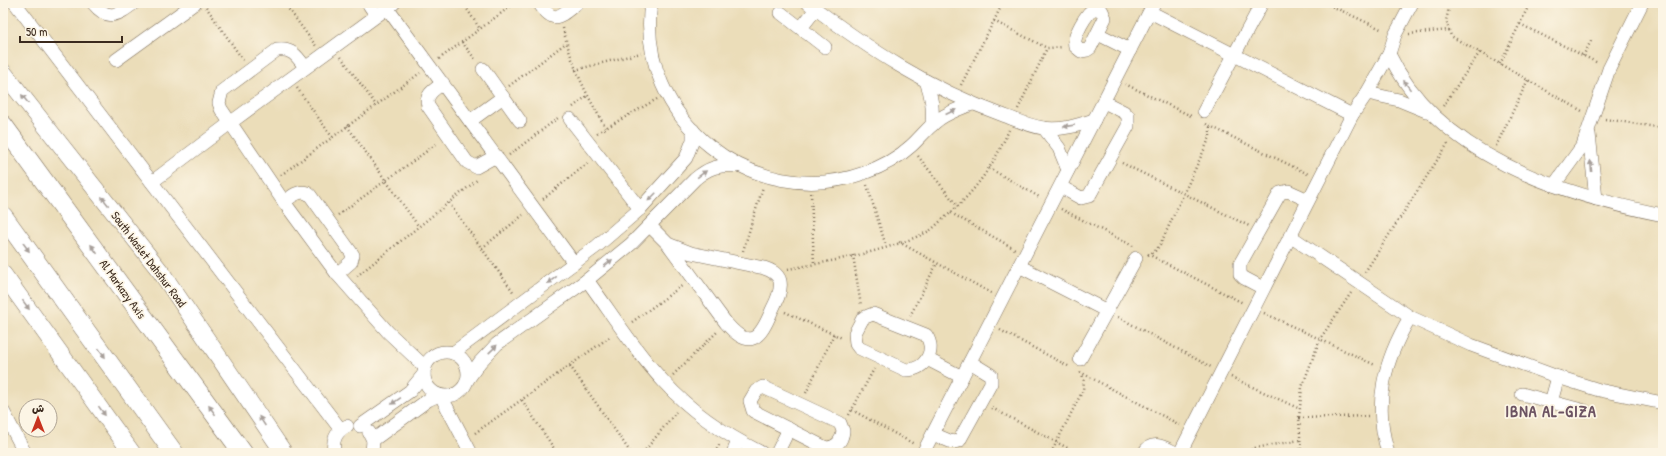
<svg xmlns="http://www.w3.org/2000/svg" width="1666" height="456" viewBox="0 0 1666 456" font-family="'Patrick Hand','Playpen Sans Arabic',sans-serif">
  <rect width="100%" height="100%" fill="#fcf5e5"/>
  <filter id="ink" filterUnits="userSpaceOnUse"><feTurbulence type="fractalNoise" baseFrequency=".025" numOctaves="2"/><feDisplacementMap in="SourceGraphic" scale="8" xChannelSelector="R" yChannelSelector="G"/><feConvolveMatrix kernelMatrix="1 2 1 2 8 2 1 2 1" color-interpolation-filters="sRGB"/></filter>
  <filter id="wash" filterUnits="userSpaceOnUse"><feTurbulence type="fractalNoise" baseFrequency=".012" numOctaves="4" result="noise"/><feDisplacementMap in="SourceGraphic" scale="16" xChannelSelector="R" yChannelSelector="G"/><feGaussianBlur stdDeviation="0.9" result="paint"/><feColorMatrix in="noise" values="0 0 0 0 0 0 0 0 0 0 0 0 0 0 0 0 0 1.4 0 .05"/><feComposite in="paint" operator="in"/></filter>
  <g filter="url(#wash)">
    <rect width="100%" height="100%" fill="#ebddb9"/>
  </g>
  <g filter="url(#ink)">
    <g fill="none" stroke-linecap="round" stroke-linejoin="round">
      <!-- minor casing -->
      <g stroke="#796954" stroke-width="14">
        <g id="minor">
          <path d="M15,3L341,430"/>
          <path d="M93,3C108,22 118,15 134,3"/>
          <path d="M368,3L376,15"/>
          <path d="M539,3C554,25 559,17 577,3"/>
          <path d="M651,3C635,119 754,213 864,173C881,167 898,158 911,146C922,136 931,123 944,116C953,111 963,107 972,104"/>
          <path d="M808,3C867,48 930,89 1000,114C1014,119 1029,126 1043,128C1060,131 1079,125 1094,120"/>
          <path d="M387,8L574,263"/>
          <path d="M1095,8L1102,11L1105,18L1090,48L1087,50L1081,51L1075,46C1072,38 1087,11 1095,8Z"/>
          <path d="M1150,12L1352,115"/>
          <path d="M781,13L825,47"/>
          <path d="M801,28L816,9"/>
          <path d="M1098,34L1130,50"/>
          <path d="M1389,54C1438,156 1560,194 1663,215"/>
          <path d="M116,60L195,3"/>
          <path d="M305,67C297,56 292,48 277,50L222,91L219,103L221,109L284,202L337,274L388,332L425,367"/>
          <path d="M483,69L520,121"/>
          <path d="M926,81C932,96 933,108 932,125"/>
          <path d="M443,83C435,89 424,95 428,106L467,162L476,167L496,156"/>
          <path d="M1367,93L1399,100L1426,111"/>
          <path d="M1204,111L1262,3"/>
          <path d="M570,119L640,209"/>
          <path d="M470,121L503,97"/>
          <path d="M1044,128L1059,148L1068,170"/>
          <path d="M1589,134L1596,199"/>
          <path d="M152,182L230,123L394,3"/>
          <path d="M1554,185L1583,145L1609,69L1642,3"/>
          <path d="M1061,187L1081,198L1089,196L1128,126V116L1124,112L1104,102"/>
          <path d="M284,202C291,197 298,190 307,193L310,195L353,255L351,262L337,274"/>
          <path d="M650,226L668,244L691,253L764,268C770,270 778,273 780,281C782,291 776,302 772,310C760,339 750,351 726,323L668,244"/>
          <path d="M1290,236L1410,317L1471,345L1558,377L1599,390L1663,403"/>
          <path d="M1019,266L1107,311"/>
          <path d="M587,280C612,314 635,351 664,382C692,413 726,435 762,453"/>
          <path d="M1263,288L1244,278L1240,274V264L1280,193L1288,191L1308,200"/>
          <path d="M873,314L926,335C937,351 925,370 906,370L859,348L856,344L855,333L863,318Z"/>
          <circle cx="446" cy="374" r="22"/>
          <path d="M453,353L597,246L640,209L686,158L693,140V130"/>
          <path d="M927,359L962,377"/>
          <path d="M1080,359L1136,258"/>
          <path d="M468,379L480,362L497,344L587,280L631,244L695,179C708,168 719,164 737,166"/>
          <path d="M763,387L840,423L843,431C842,441 836,448 826,448L753,411L750,401L756,391Z"/>
          <path d="M1522,394L1585,411"/>
          <path d="M441,396L471,453"/>
          <path d="M1551,402L1558,377"/>
          <path d="M3,411L25,453"/>
          <path d="M360,426L410,391L424,374"/>
          <path d="M369,432L373,440L372,453"/>
          <path d="M933,434L952,442L959,441L991,383V375L970,362"/>
          <path d="M373,440L428,400L439,395"/>
          <path d="M335,453C331,442 336,431 347,426"/>
          <path d="M733,453L738,441"/>
          <path d="M777,453L789,429"/>
          <path d="M923,453L1154,3"/>
          <path d="M1144,453C1152,439 1165,448 1176,453"/>
          <path d="M1180,453L1352,115L1367,93L1389,54L1395,35L1412,3"/>
          <path d="M1388,453C1373,403 1384,361 1410,317"/>
        </g>
      </g>
      <!-- major casing -->
      <g stroke="#796954" stroke-width="18">
        <g id="major">
          <path d="M3,72L161,272L284,453"/>
          <path d="M3,274L132,453"/>
        </g>
      </g>
      <!-- highway casing -->
      <g stroke="#796954" stroke-width="20">
        <g id="highway">
          <path d="M3,125L243,453"/>
          <path d="M3,216L174,453"/>
        </g>
      </g>
      <!-- path -->
      <g stroke="#796954" stroke-width="2.5" stroke-dasharray="1 3" stroke-linecap="butt">
        <path d="M284,3L316,46"/>
        <path d="M463,3L480,29"/>
        <path d="M1325,3L1383,30"/>
        <path d="M1450,3L1446,21L1451,36L1582,111"/>
        <path d="M206,7L243,60"/>
        <path d="M994,21L1047,48L1063,47"/>
        <path d="M1520,24L1598,63"/>
        <path d="M563,28C571,65 587,96 606,128"/>
        <path d="M1409,34L1449,30"/>
        <path d="M462,42L475,59"/>
        <path d="M1583,56L1591,41"/>
        <path d="M341,57L376,105"/>
        <path d="M439,59L515,3"/>
        <path d="M1500,64L1530,3"/>
        <path d="M575,70L641,53"/>
        <path d="M1125,84L1193,117"/>
        <path d="M961,85L1003,3"/>
        <path d="M509,86L566,43"/>
        <path d="M297,88L332,137"/>
        <path d="M1443,106L1480,52"/>
        <path d="M573,107L587,96"/>
        <path d="M1018,109L1047,48"/>
        <path d="M1605,119L1663,128"/>
        <path d="M1206,124L1308,174"/>
        <path d="M347,126L419,227"/>
        <path d="M597,133L657,99"/>
        <path d="M1496,146L1528,80"/>
        <path d="M509,155L558,118"/>
        <path d="M918,156L958,207"/>
        <path d="M1122,163L1249,226"/>
        <path d="M989,168L1041,198"/>
        <path d="M281,175L420,73"/>
        <path d="M867,185L886,246"/>
        <path d="M811,193L814,265"/>
        <path d="M543,199L589,162"/>
        <path d="M449,203L514,293"/>
        <path d="M1061,209L1133,246"/>
        <path d="M951,213L1015,249"/>
        <path d="M338,215L438,143"/>
        <path d="M899,242L991,293"/>
        <path d="M482,248L523,215"/>
        <path d="M743,251L763,187"/>
        <path d="M1148,254L1243,303"/>
        <path d="M853,255L861,306"/>
        <path d="M1148,255L1155,251L1160,245L1210,137V125"/>
        <path d="M788,269C829,262 893,250 929,231C934,228 938,223 943,219C973,195 994,165 1009,130"/>
        <path d="M1365,272L1449,142"/>
        <path d="M357,276L477,180"/>
        <path d="M785,312L842,338"/>
        <path d="M1264,313L1375,365"/>
        <path d="M910,316L937,263"/>
        <path d="M1118,317L1211,367"/>
        <path d="M632,322L683,285"/>
        <path d="M1000,330L1070,367"/>
        <path d="M570,366L631,453"/>
        <path d="M1080,372L1180,425"/>
        <path d="M673,375L717,332"/>
        <path d="M1231,377L1300,409"/>
        <path d="M806,393L834,334"/>
        <path d="M522,400L557,453"/>
        <path d="M992,408L1077,453"/>
        <path d="M852,410L914,444"/>
        <path d="M849,415L874,369"/>
        <path d="M1299,418L1369,416"/>
        <path d="M475,433L611,336"/>
        <path d="M643,453L676,412"/>
        <path d="M715,453L720,443"/>
        <path d="M1051,453L1083,390L1084,381L1082,374"/>
        <path d="M1244,453L1255,448L1300,440"/>
        <path d="M1301,453L1299,418L1302,387L1320,339L1351,293"/>
      </g>
      <!-- minor -->
      <use href="#minor" stroke="#fff" stroke-width="13"/>
      <!-- major -->
      <use href="#major" stroke="#fff" stroke-width="17"/>
      <!-- highway -->
      <use href="#highway" stroke="#fff" stroke-width="19"/>
    </g>
    <!-- one-way arrows -->
    <defs><path id="oneway-solid" d="M-6-.8H1V-3.2L6.5 0L1 3.2V.8H-6Z"/></defs>
    <g fill="#a79f9a">
      <use href="#oneway-solid" transform="translate(1407 85) rotate(-126)"/>
      <use href="#oneway-solid" transform="translate(25 99) rotate(-129)"/>
      <use href="#oneway-solid" transform="translate(951 112) rotate(-25)"/>
      <use href="#oneway-solid" transform="translate(1069 126) rotate(171)"/>
      <use href="#oneway-solid" transform="translate(1591 166) rotate(-96)"/>
      <use href="#oneway-solid" transform="translate(702 174) rotate(-36)"/>
      <use href="#oneway-solid" transform="translate(652 197) rotate(135)"/>
      <use href="#oneway-solid" transform="translate(105 201) rotate(-128)"/>
      <use href="#oneway-solid" transform="translate(26 247) rotate(54)"/>
      <use href="#oneway-solid" transform="translate(94 249) rotate(-126)"/>
      <use href="#oneway-solid" transform="translate(608 263) rotate(-39)"/>
      <use href="#oneway-solid" transform="translate(552 280) rotate(143)"/>
      <use href="#oneway-solid" transform="translate(26 305) rotate(54)"/>
      <use href="#oneway-solid" transform="translate(493 349) rotate(-44)"/>
      <use href="#oneway-solid" transform="translate(102 353) rotate(54)"/>
      <use href="#oneway-solid" transform="translate(396 401) rotate(145)"/>
      <use href="#oneway-solid" transform="translate(212 410) rotate(-126)"/>
      <use href="#oneway-solid" transform="translate(102 411) rotate(54)"/>
      <use href="#oneway-solid" transform="translate(262 421) rotate(-124)"/>
    </g>
  </g>
  <g text-anchor="middle" dominant-baseline="central" stroke-width="3.5" stroke-linejoin="round" paint-order="stroke">
    <!-- street labels -->
    <g font-size="12" fill="#3b2a1e" stroke="#fcf5e5">
      <text transform="translate(149 259) rotate(53)">South Waslet Dahshur Road</text>
      <text transform="translate(123 289) rotate(54)">Al Markazy Axis</text>
    </g>
    <!-- district labels -->
    <g font-size="16" font-weight="bold" letter-spacing="1" fill="#6c5362" stroke="#fcf5e5">
      <text x="1551" y="411">IBNA AL-GIZA</text>
    </g>
  </g>
  <!-- margin -->
  <rect width="1666" height="456" fill="none" stroke="#fcf5e5" stroke-width="16"/>
  <!-- north arrow -->
  <g transform="translate(38 418)"><circle r="19" fill="#fcf5e5" stroke="#afa495"/>
  <path d="M0-3L7 15L0 10L-7 15Z" fill="#c8321e"/>
  <text y="-6" font-size="11" font-weight="bold" text-anchor="middle" fill="#3b2a1e">ش</text>
  </g>
  <!-- scale -->
  <path d="M20 36v6h102v-6" fill="none" stroke="#3b2a1e" stroke-width="2"/>
  <text x="26" y="36" font-size="12" fill="#3b2a1e" stroke="#fcf5e5" stroke-width="3" paint-order="stroke">50 m</text>
</svg>
